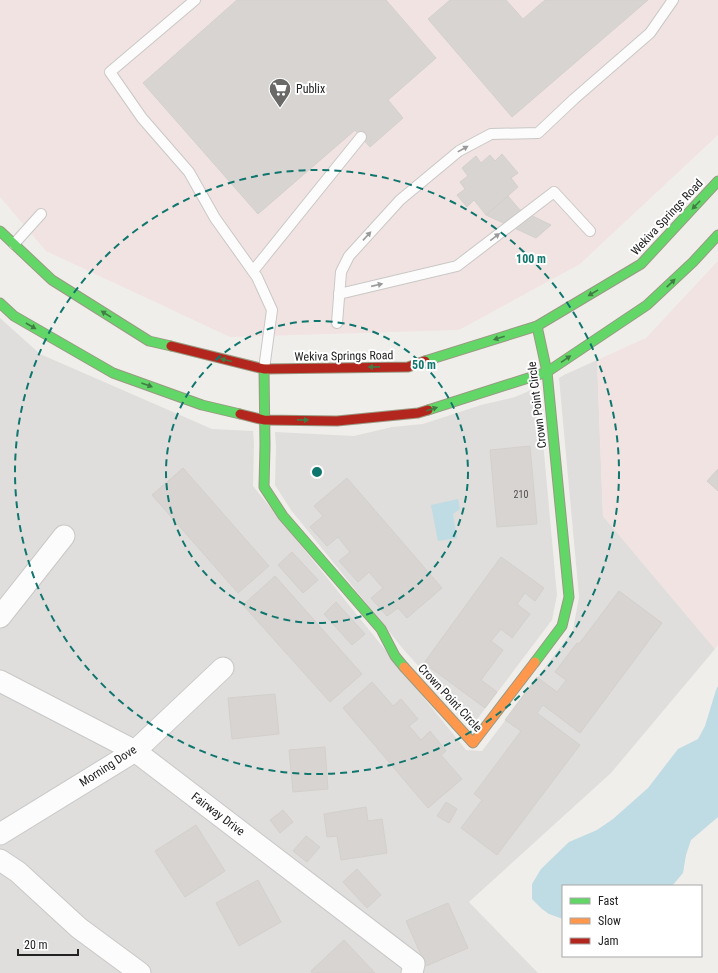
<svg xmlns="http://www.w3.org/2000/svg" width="718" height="973" viewBox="0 0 718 973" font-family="'Roboto Condensed',sans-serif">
  <rect width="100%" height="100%" fill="#f0eeeb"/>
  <!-- residential -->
  <g fill="#dfdedc">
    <path d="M0,318L40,354L212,429L253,431L254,444L253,486L466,750L482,751L571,633L573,630L579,597L559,378L564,375L597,360L603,516L715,649L611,773L469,902L538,973H0Z"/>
    <path d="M538,387L557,595L552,620L472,726L404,650L291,510L275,485L276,447L275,432L354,436L392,427L423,424L481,405L515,397Z"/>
  </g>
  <!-- commercial -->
  <g fill="#f1e3e1">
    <path d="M0,0H718V135L580,264L459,330L230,337L46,251L0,197Z"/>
    <path d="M718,261V645L715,649L603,516L597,360L646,338Z"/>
  </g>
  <!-- water -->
  <g fill="#bfdbe3">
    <path d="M458,499L460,509L453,514L457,538L438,541L431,505Z"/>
    <path d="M718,686V817L691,840L686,855L683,873L672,886H563V919L549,914L542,909L532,899V884L541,869L569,842L597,830L613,819L648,788L678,749L698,739L705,726L716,690Z"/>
  </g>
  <!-- building -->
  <g fill="#d7d4d2" stroke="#d3d0cc">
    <path d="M237,0H386L436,58L388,100L403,118L370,147L355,130L258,214L143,83Z"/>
    <path d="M450,0H506L523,19L545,0H648L512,117L428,19Z"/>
    <path d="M502,154L518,173L511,178L518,187L486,215L474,200L467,207L457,195L465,189L460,182L468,176L462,168L476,156L481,163L490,155L495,161Z"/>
    <path d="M508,196L520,210L551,225L536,238L486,215Z"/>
    <path d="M530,446L537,524L497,527L490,450Z"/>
    <path d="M183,468L269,566L238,593L152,495Z"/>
    <path d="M718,469V491L707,481Z"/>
    <path d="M347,478L442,588L407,618L398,608L387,616L371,598L383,588L369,572L358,582L339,561L350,552L338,537L327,546L310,527L323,516L314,506Z"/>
    <path d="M292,552L318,580L303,593L278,565Z"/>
    <path d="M501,557L544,588L535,601L525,593L517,604L530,614L512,638L501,629L491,641L503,650L481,680L497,692L485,708L424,663Z"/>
    <path d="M275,576L362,674L330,702L243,605Z"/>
    <path d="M619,591L662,623L580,733L543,705L537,713L580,745L497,855L461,828L482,800L474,794L521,731L505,720L537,677L557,692L566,680L555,672L577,643L579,644Z"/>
    <path d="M336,602L365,634L352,645L324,614Z"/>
    <path d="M372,682L393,706L401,699L418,719L409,726L421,740L430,731L446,751L441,755L462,779L428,808L343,708Z"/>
    <path d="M275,694L279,734L232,739L228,698Z"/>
    <path d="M325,747L328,789L293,792L289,750Z"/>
    <path d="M446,802L457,809L449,823L437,816Z"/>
    <path d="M366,807L368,821L382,819L387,853L341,860L337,836L327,837L324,814Z"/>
    <path d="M283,810L293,822L280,833L270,820Z"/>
    <path d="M196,825L225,871L185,897L155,851Z"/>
    <path d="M306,836L320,847L307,862L293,851Z"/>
    <path d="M357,869L381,895L367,908L343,882Z"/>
    <path d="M258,880L281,922L239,946L216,903Z"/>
    <path d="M448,903L468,948L426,966L406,921Z"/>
    <path d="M344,940L375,973H312L311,971Z"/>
  </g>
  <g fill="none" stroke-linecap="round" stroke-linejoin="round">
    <!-- lane casing -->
    <g stroke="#c9c8c7" stroke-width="12">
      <g id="lane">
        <path d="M195,0L110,72L142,118L189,172L215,218L257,277L272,310L264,369"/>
        <path d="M14,244L41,214"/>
        <path d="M253,271L361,137"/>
        <path d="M339,294L457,266L554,192L590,231"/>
        <path d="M337,323L341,272L349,256L400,200L459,151L491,134L538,133L574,99L650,33L673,0"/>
      </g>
    </g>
    <!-- street casing -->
    <g stroke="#c9c8c7" stroke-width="23">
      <g id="street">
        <path d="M0,617L64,536"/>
        <path d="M0,681L135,751L414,964L412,973"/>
        <path d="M0,834L135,751L223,668"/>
        <path d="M0,860L18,872L79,928L140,973"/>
      </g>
    </g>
    <!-- fast casing -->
    <g stroke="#999a82" stroke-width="11">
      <g id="fast">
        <path d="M0,231L52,280L149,341L171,346"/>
        <path d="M0,303L14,316L113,373L202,405L240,414"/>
        <path d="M425,361L537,326L641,264L718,181"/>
        <path d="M264,369L265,445L264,487L283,516L381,629L395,656L404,667"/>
        <path d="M428,410L547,372L647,305L693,262L718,235"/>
        <path d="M535,662L562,626L569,597L547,372L537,326"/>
      </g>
    </g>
    <!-- slow casing -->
    <g stroke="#999a82" stroke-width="11">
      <path id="slow" d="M404,667L473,743L535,662"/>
    </g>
    <!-- jam casing -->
    <g stroke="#999a82" stroke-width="11">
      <g id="jam">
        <path d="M171,346L264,369L408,367L425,361"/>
        <path d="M240,414L264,420L337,421L418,413L428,410"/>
      </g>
    </g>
    <!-- lane -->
    <use href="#lane" stroke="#fdfcfc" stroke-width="10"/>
    <!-- street -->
    <use href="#street" stroke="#fdfcfc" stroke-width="21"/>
    <!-- fast -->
    <use href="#fast" stroke="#63d668" stroke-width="9"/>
    <!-- slow -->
    <use href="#slow" stroke="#ff974d" stroke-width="9"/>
    <!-- jam -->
    <use href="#jam" stroke="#b3261e" stroke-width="9"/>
  </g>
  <!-- one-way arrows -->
  <defs><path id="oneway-solid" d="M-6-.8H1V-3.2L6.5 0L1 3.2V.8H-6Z"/></defs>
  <g fill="#9a9a9a">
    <use href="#oneway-solid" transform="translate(463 149) rotate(-29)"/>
    <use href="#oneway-solid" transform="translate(367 236) rotate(-47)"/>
    <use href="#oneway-solid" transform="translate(495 237) rotate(-37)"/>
    <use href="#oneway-solid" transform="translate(377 285) rotate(-13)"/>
  </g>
  <g fill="#427c45">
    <use href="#oneway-solid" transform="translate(696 205) rotate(134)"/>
    <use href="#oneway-solid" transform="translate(671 283) rotate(-43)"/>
    <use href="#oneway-solid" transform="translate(593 293) rotate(149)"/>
    <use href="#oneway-solid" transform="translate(106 314) rotate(-148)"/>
    <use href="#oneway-solid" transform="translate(31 326) rotate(30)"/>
    <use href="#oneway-solid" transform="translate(499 338) rotate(162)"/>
    <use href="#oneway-solid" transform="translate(566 359) rotate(-34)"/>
    <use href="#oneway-solid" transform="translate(226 360) rotate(-166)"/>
    <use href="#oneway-solid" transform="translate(374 367) rotate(179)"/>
    <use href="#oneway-solid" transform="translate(147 385) rotate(20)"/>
    <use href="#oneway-solid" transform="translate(432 409) rotate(-18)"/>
    <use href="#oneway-solid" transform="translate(303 420) rotate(1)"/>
  </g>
  <!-- distance rings -->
  <g fill="none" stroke="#0f766e" stroke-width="2" stroke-dasharray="7 5">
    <circle cx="317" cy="472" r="151"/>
    <circle cx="317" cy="472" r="302"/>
  </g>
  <!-- icons -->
  <defs>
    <g id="supermarket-pin" transform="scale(1.15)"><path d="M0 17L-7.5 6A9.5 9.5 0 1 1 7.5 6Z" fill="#6a6968" stroke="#fff"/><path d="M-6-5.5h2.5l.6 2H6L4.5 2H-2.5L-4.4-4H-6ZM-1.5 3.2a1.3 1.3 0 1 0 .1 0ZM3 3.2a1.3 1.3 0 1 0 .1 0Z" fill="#fff"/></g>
  </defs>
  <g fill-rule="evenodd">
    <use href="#supermarket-pin" x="280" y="89"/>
  </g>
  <g text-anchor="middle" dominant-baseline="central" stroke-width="4" stroke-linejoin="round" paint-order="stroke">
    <!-- number labels -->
    <g font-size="10" fill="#4f4e4e">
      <text x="521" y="494">210</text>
    </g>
    <!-- poi labels -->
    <g font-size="12" fill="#222" stroke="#fff" text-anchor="start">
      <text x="296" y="89">Publix</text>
    </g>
    <!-- street labels -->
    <g font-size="12" fill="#222" stroke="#fff">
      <text transform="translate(667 217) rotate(-47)">Wekiva Springs Road</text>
      <text transform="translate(344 356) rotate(-1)">Wekiva Springs Road</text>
      <text transform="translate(537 405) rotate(-97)">Crown Point Circle</text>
      <text transform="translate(450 698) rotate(47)">Crown Point Circle</text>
      <text transform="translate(108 766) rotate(-33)">Morning Dove</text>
      <text transform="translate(218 814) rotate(37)">Fairway Drive</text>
    </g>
  </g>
  <circle cx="317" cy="472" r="6" fill="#0f766e" stroke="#fff" stroke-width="2"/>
  <g font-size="12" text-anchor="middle" font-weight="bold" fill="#0f766e" stroke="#fff" stroke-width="4" stroke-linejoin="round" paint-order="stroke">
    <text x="531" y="263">100 m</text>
    <text x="424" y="369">50 m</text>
  </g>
  <!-- legend -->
  <rect x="562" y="885" width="140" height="72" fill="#ffffff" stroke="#a7a7a7"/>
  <rect x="570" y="898" width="20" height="6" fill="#63d668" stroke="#a7a7a7"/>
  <text x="598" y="905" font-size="12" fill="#222222">Fast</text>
  <rect x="570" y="918" width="20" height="6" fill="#ff974d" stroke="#a7a7a7"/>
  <text x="598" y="925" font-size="12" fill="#222222">Slow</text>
  <rect x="570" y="938" width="20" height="6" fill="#b3261e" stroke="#a7a7a7"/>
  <text x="598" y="945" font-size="12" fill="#222222">Jam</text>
  <!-- scale -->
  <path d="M18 949v6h60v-6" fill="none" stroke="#222222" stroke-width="2"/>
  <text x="24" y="949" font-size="12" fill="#222222" stroke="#ffffff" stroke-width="3" paint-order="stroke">20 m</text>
</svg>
